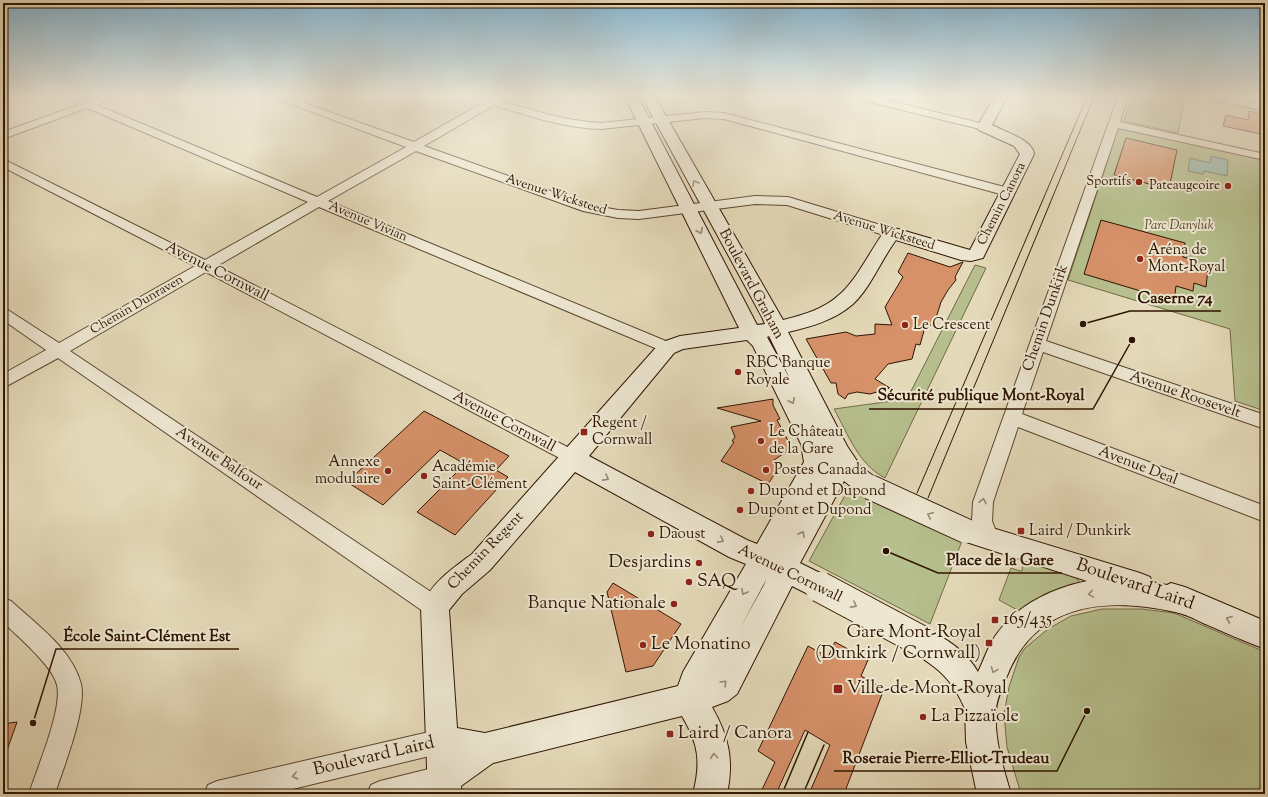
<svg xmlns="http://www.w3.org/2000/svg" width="1268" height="797" viewBox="0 0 1268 797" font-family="'Sorts Mill Goudy',serif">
  <rect width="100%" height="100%" fill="#e4d9b8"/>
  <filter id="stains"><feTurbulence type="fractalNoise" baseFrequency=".005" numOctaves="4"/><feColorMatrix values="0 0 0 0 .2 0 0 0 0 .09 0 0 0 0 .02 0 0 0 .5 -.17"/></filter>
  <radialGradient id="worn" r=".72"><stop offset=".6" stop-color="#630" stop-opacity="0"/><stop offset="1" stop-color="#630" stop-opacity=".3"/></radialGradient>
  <!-- green -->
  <g fill="#b6bf8d" stroke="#726a47">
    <path d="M1132,97H1185L1178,133L1124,121Z"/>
    <path d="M1119,126L1265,160V411L1235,401L1230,329L1068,280Z"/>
    <path d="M975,265L986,268L885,478C858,464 848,434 834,409L907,399Z"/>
    <path d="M849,488L962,541L930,624L809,561Z"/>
    <path d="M1024,559L1074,576L1080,582L1049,592L1019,611L999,600L1011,568L1020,571H1022Z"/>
    <path d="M1102,609H1142L1174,613L1265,652V794H1021L1007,747L1004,714L1009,687L1019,657L1025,648L1048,629L1071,616Z"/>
  </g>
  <!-- water -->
  <path fill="#95baae" stroke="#6c7869" d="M1211,156L1228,160L1227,176L1204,171L1203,174L1188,171L1190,158L1210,163Z"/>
  <!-- building -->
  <g fill="#d69169" stroke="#2f1501">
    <path d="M1249,111L1265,115V135L1223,126L1226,115L1248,120Z"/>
    <path d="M1126,138L1177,150L1169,189L1114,175Z"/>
    <path d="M1101,220L1185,243L1183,257L1198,261L1197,266L1208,269L1206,287L1194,283L1193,291L1176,286L1174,301L1084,274Z"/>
    <path d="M908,253L950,267L963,262L955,277L956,280L948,290L941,302L936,318L931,325L925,327L920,345L916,344L912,359L888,364L875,379L890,388L870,394L857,392L848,394L845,399L838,394L836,383H831L806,339L846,332L856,336L875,334V324L892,325L885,307L903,277L898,272Z"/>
    <path d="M773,399V405L780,419L777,420L792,448L774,460L782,463L768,484L721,461L734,442L732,441L735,437L731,427L761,421L717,408Z"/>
    <path d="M424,411L509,456L496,470L508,477L455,535L417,512L465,464L440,450L383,505L347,482Z"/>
    <path d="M613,583L681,624L653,666L626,672L607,592Z"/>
    <path d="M835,642L868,660L861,676L884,689L844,794H809L830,745L805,730L776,794H760L775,762L758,751L808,646L828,657Z"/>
    <path d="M17,722L5,756H3V724Z"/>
  </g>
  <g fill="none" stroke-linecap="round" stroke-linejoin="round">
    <!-- street casing -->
    <g stroke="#5c462f" stroke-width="2">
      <g id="street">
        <path d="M64,97H78L88,101L99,97H114L97,105L317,197L406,147L272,97H287L414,142L484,102L482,100L486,97H506L501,101C535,111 566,121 601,123L705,112L724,113L1012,189L1014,192L1008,196L1004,195L724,119L705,118L601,129C564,128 529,116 494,105L424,146L590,205L618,210L639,211L755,196L788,197L897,230L899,233L897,236H887L787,205L755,204L639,219L618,218L583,211L416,151L328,201L673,344L675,348L673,352L667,353L319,207L217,266L579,453L582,458L579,463L573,465L206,272L70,351L443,600L446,607L443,614L435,617L427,614L58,358L3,388V374L46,350L3,320V308L8,310L59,343L195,266L3,167V159L205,260L308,202L87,108L3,139V132L78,105Z"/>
        <path d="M856,97H875L988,125L989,127L984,130L857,99Z"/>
        <path d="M1118,97H1128L1120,122L1265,154V160L1118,128L1046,341L1265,415V429L1043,352L1022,414L1265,506V522L1018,427L993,502L992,521L999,539L996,545L989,548L982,545L972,521L973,502Z"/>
        <path d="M1205,97H1226L1265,105V111L1210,100Z"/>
        <path d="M3,598L11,601C36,624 72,649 81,684C87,710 63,768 55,794H29C37,768 63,709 57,685C53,666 17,636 3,622Z"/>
        <path d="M442,729L451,732L454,741L451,750L442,753L272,794H204L208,785L217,781Z"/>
        <path d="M445,765L454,769L458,778L454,787C427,797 396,794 367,794L371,785L380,781Z"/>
      </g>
    </g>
    <!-- secondary casing -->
    <g stroke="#2f1501" stroke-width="2">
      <g id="secondary">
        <path d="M625,97H638L757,325L765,324L762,317L642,97H655L783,320C803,315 824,309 839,295C857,280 871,249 886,229L892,228L898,229L970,250L1020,154L1014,146L979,130L977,127L994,97H1007L992,125C1003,131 1033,140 1034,154L983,258L971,261L961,260L896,240C881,260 871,287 853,304C835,320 810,327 788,332L847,446L861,467L879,480L882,487L879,494C863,499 856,490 844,481L800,563L830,578L834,587L830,596L820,600L792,586L737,694L728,701L712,707C729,737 734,760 727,794H693C701,762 699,745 682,716L493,763L461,786L462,794H428L421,607C431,583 452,569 472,554L660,343L680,336L739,328ZM769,336L791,381L767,337ZM747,340L753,346L801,444L804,462L757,544L747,540L589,456L674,353L683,349ZM575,472L729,557L746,564L683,672L678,686L485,733L457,728L449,610L462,594L490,570ZM766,580L764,585L739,630Z"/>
        <path d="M966,520L1140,573L1150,577L1152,582L1167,585L1171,583L1185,587L1265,621V649C1244,641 1224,632 1203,623C1195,619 1185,614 1175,612C1107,597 1036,602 1007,676C1003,687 996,699 996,711C994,739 1003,767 1011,794H977L966,742L965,709C958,692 948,677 933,666C922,657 914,655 908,642L913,632L923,628C945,637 966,651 978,672C983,662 986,652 991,643C1011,608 1048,589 1087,581L957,539L953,531L957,523Z"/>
      </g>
    </g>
    <!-- street -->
    <use href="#street" fill="#ede6d1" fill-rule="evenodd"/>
    <!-- secondary -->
    <use href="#secondary" fill="#ede6d1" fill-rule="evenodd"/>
    <!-- tram-far1 -->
    <g stroke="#2f1501" stroke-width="1">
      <path d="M917,493L1087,97"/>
      <path d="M928,498L1094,97"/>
    </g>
    <!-- tram -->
    <g stroke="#2f1501" stroke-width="1.5">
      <path d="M782,794L808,732"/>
      <path d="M803,794L824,745"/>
    </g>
    <!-- secondary-bridge-far1 casing -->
    <g stroke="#2f1501" stroke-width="26" stroke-linecap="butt">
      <path id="secondary-bridge-far1" d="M870,487L966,531"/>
    </g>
    <!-- secondary-bridge casing -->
    <g stroke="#2f1501" stroke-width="32" stroke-linecap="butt">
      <path id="secondary-bridge" d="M820,587L923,642"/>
    </g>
    <!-- secondary-bridge-far1 -->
    <use href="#secondary-bridge-far1" stroke="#ede6d1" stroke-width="24"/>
    <!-- secondary-bridge -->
    <use href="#secondary-bridge" stroke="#ede6d1" stroke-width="30"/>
  </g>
  <!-- one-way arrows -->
  <defs><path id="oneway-chevron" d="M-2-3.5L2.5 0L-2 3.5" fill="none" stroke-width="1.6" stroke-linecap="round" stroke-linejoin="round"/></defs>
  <g stroke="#988873">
    <use href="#oneway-chevron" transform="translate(695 183) rotate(-119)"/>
    <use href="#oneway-chevron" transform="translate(700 231) rotate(63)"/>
    <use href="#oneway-chevron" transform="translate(792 401) rotate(63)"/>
    <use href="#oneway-chevron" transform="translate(606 478) rotate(28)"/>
    <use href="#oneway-chevron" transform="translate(983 501) rotate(-78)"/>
    <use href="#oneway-chevron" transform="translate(930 515) rotate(-155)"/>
    <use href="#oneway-chevron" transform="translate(802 534) rotate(-61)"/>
    <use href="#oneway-chevron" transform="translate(721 540) rotate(28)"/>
    <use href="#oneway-chevron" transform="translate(744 592) rotate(119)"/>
    <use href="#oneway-chevron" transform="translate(1091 594) rotate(171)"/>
    <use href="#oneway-chevron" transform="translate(854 605) rotate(28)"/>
    <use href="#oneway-chevron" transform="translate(1229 619) rotate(-157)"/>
    <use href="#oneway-chevron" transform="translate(994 670) rotate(110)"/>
    <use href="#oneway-chevron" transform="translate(724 683) rotate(-46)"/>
    <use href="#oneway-chevron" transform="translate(714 756) rotate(-95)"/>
    <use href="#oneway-chevron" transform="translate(295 776) rotate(167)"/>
  </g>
  <!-- sky -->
  <linearGradient id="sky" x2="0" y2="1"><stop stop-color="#87b6d1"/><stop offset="0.46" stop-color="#f3eedf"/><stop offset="1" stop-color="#f3eedf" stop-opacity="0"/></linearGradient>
  <rect width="1268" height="209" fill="url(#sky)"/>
  <!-- markers -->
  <g fill="#8f2418" stroke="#ede6d1" stroke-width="1.5">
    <circle cx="1139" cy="182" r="4"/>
    <circle cx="1228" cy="186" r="4"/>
    <circle cx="1140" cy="259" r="4"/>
    <circle cx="905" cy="325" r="4"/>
    <circle cx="738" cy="372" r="4"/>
    <rect x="580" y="428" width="8" height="8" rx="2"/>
    <circle cx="761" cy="441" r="4"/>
    <circle cx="766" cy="470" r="4"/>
    <circle cx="388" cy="471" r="4"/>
    <circle cx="424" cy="476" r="4"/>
    <circle cx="751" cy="491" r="4"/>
    <circle cx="740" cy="510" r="4"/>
    <rect x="1017" y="527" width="8" height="8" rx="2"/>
    <circle cx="651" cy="534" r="4"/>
    <circle cx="699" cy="563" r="4"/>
    <circle cx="689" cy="582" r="4"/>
    <circle cx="674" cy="604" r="4"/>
    <rect x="991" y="616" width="8" height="8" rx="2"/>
    <rect x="985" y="639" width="8" height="8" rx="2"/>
    <circle cx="643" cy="645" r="4"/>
    <rect x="833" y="684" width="10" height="10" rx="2"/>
    <circle cx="923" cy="717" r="4"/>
    <rect x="666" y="730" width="8" height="8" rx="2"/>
  </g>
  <g text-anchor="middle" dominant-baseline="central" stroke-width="4" stroke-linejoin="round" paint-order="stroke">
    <!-- far-poi labels -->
    <g font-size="13" fill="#2f1501" stroke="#ede6d1" text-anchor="end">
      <text x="1131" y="182">Sportifs</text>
      <text x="1220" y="186">Pateaugeoire</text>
    </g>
    <!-- far-street labels -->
    <g font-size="13" fill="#2f1501" stroke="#ede6d1">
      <text transform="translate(556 195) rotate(18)">Avenue Wicksteed</text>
      <text transform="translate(1002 204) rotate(-63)">Chemin Canora</text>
      <text transform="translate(368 222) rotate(23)">Avenue Vivian</text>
      <text transform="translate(884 231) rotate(17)">Avenue Wicksteed</text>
      <text transform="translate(137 305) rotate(-30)">Chemin Dunraven</text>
    </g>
    <!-- far-park labels -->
    <g font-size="13" font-style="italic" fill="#58482b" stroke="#ede6d1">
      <text x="1179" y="226">Parc Danyluk</text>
    </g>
    <!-- poi labels -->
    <g font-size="15" fill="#2f1501" stroke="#ede6d1" text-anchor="start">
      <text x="1148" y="250">Aréna de<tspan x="1148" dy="17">Mont-Royal</tspan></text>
      <text x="913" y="325">Le Crescent</text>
      <text x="746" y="363">RBC Banque<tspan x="746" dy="17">Royale</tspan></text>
      <text x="592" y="423">Regent /<tspan x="592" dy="17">Cornwall</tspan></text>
      <text x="769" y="432">Le Château<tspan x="769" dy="17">de la Gare</tspan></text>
      <text x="380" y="462" text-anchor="end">Annexe<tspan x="380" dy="17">modulaire</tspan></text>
      <text x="432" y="467">Académie<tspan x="432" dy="17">Saint-Clément</tspan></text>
      <text x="774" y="470">Postes Canada</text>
      <text x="759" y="491">Dupond et Dupond</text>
      <text x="748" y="510">Dupont et Dupond</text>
      <text x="1029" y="531">Laird / Dunkirk</text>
      <text x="659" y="534">Daoust</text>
    </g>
    <!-- street labels -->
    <g font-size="15" fill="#2f1501" stroke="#ede6d1">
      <text transform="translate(217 272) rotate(27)">Avenue Cornwall</text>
      <text transform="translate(751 284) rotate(62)">Boulevard Graham</text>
      <text transform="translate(1046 318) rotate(-71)">Chemin Dunkirk</text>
      <text transform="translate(1185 395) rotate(19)">Avenue Roosevelt</text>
      <text transform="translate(504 422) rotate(28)">Avenue Cornwall</text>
      <text transform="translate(219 459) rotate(34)">Avenue Balfour</text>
      <text transform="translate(1138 466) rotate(21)">Avenue Deal</text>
      <text transform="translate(486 551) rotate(-46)">Chemin Regent</text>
      <text transform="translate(790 574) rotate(26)">Avenue Cornwall</text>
    </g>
    <!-- near-poi labels -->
    <g font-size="18" fill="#2f1501" stroke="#ede6d1" text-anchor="start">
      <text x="691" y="563" text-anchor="end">Desjardins</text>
      <text x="697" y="582">SAQ</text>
      <text x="666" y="604" text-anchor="end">Banque Nationale</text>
      <text x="1003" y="620">165/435</text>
      <text x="981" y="633" text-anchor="end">Gare Mont-Royal<tspan x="981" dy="21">(Dunkirk / Cornwall)</tspan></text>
      <text x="651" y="645">Le Monatino</text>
      <text x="847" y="689">Ville-de-Mont-Royal</text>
      <text x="931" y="717">La Pizzaïole</text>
      <text x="678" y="734">Laird / Canora</text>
    </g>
    <!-- near-street labels -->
    <g font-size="18" fill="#2f1501" stroke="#ede6d1">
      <text transform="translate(1135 585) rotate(19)">Boulevard Laird</text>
      <text transform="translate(374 757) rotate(-13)">Boulevard Laird</text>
    </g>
  </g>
  <!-- callouts -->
  <path fill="none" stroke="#2f1501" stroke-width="1.5" d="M1083 324L1130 311H1221M1132 340L1093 409H869M886 551L938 573H1062M33 723L56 649H239M1087 711L1057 771H834"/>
  <g fill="#2f1501" stroke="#ede6d1" stroke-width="1.5">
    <circle cx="1083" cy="324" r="4"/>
    <circle cx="1132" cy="340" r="4"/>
    <circle cx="886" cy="551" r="4"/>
    <circle cx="33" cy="723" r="4"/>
    <circle cx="1087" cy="711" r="4"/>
  </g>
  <g font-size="16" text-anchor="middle" font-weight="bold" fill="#2f1501" stroke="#ede6d1" stroke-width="4" stroke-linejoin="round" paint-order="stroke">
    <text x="1175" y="303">Caserne 74</text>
    <text x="981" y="400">Sécurité publique Mont-Royal</text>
    <text x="1000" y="565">Place de la Gare</text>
    <text x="147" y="641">École Saint-Clément Est</text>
    <text x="946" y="763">Roseraie Pierre-Elliot-Trudeau</text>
  </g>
  <!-- margin -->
  <rect width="1268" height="797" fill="none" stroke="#e4d9b8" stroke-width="16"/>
  <rect x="4" y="4" width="1260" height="789" fill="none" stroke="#2f1501" stroke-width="2"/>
  <rect x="8" y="8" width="1252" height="781" fill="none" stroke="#2f1501"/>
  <rect width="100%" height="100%" filter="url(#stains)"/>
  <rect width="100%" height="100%" fill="url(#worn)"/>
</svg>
